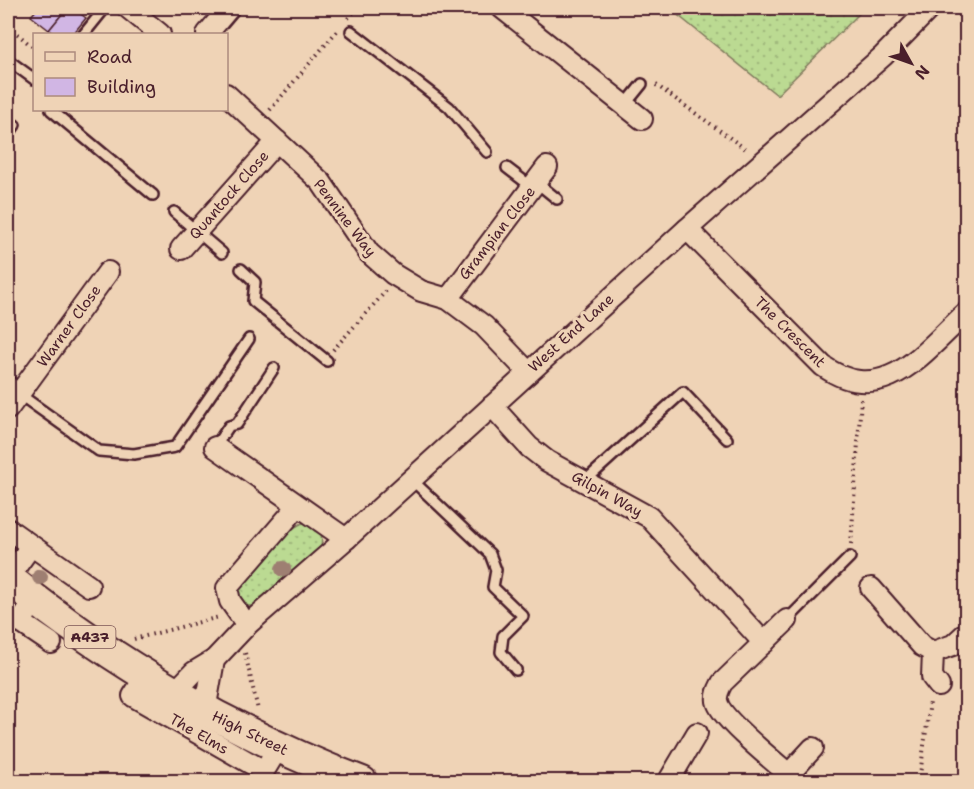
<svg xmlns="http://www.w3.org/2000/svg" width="974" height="789" viewBox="0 0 974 789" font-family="'Shantell Sans',sans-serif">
  <defs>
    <pattern id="grass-dots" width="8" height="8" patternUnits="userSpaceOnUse" patternTransform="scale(1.5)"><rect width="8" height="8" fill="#bbda92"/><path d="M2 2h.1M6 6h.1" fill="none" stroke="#a2bb7e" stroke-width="1.8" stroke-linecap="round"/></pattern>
  </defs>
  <rect width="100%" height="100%" fill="#efd3b6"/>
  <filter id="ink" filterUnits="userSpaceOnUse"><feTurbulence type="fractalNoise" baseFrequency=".0167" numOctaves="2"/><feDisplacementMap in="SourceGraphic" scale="12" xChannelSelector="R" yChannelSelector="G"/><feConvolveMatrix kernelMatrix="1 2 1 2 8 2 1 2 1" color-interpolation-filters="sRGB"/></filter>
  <g filter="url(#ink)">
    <!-- grass -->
    <g fill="url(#grass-dots)" stroke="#827c5e" stroke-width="1.5">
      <path d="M669,8H865L777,95Z"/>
      <path d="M305,522L316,526L322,534L321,552L259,606H244L235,593C244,572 284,530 305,522Z"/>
    </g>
    <!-- building -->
    <g fill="#d1b6e4" stroke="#4a1f2b" stroke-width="1.5">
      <path d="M38,8H67L49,30L31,16Z"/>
      <path d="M67,8H73L86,18L73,34H54L49,30Z"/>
    </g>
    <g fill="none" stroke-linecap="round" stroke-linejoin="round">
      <!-- lane casing -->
      <g stroke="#4a1f2b" stroke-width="14">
        <g id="lane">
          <path d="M351,31L449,107L487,152"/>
          <path d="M84,34L105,8"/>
          <path d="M8,60L34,79"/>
          <path d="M625,105L642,84"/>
          <path d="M51,110L153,195"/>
          <path d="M8,135L15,125"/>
          <path d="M507,168L532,187"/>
          <path d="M536,182L557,199"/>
          <path d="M174,212L222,253"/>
          <path d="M241,269L255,282L253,301L327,361"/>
          <path d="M8,380L21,390"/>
          <path d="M19,394L99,451L134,454L175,447L249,339"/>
          <path d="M215,447L229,426L237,424L274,368"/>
          <path d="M411,479L490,554L496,570L493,587L523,616L503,636L501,652L516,670"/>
          <path d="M585,481L683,392L727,439"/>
          <path d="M787,620L850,557"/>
        </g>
      </g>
      <!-- street casing -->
      <g stroke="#4a1f2b" stroke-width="24">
        <g id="street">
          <path d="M128,8L160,34"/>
          <path d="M502,8L642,119"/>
          <path d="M207,34L229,8"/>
          <path d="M226,94L321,182L369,253L393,274L421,291L448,299L484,326L528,372"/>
          <path d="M687,229L823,366C884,409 923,352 966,313"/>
          <path d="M181,249L277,141"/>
          <path d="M448,299L547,167"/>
          <path d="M492,406L529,447L547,461L649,517L764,643"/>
          <path d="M8,409L108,272"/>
          <path d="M215,447L346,539"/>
          <path d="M8,529L89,586"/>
          <path d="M8,578L31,546"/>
          <path d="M871,588L922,646L933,652L953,645L966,633"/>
          <path d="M35,601L20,622L51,643"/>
          <path d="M787,620L722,683C719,689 716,694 717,701C720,719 781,767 798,782"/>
          <path d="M247,625L230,601L227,588L297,507"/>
          <path d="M933,652L932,677L939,686"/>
          <path d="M147,674L133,696L264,771L278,748"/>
          <path d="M175,692L194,672L214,660L247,625L346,539L687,229L883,56L930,8"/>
          <path d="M205,711L214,660"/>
          <path d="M789,774L813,748"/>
          <path d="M668,782L697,733"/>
        </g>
      </g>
      <!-- primary casing -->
      <g stroke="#4a1f2b" stroke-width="34">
        <path id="primary" d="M8,578C113,663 235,734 362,782"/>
      </g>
      <!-- path -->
      <g stroke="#4a1f2b" stroke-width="4" stroke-dasharray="1.5 4.5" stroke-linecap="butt">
        <path d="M348,18L358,8"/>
        <path d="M8,26L34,48"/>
        <path d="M656,85L747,150"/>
        <path d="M270,110L337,31"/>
        <path d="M333,350L386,291"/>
        <path d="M851,544L861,399"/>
        <path d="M134,639L219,617"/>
        <path d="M245,653L258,710"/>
        <path d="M919,782L930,702"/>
      </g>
      <!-- lane -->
      <use href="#lane" stroke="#efd3b6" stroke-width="9"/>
      <!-- street -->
      <use href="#street" stroke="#efd3b6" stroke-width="20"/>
      <!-- primary -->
      <use href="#primary" stroke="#efd3b6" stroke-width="30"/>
    </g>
    <!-- trees -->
    <g fill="#9e7f72">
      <circle cx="283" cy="569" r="8"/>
      <circle cx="40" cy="577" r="8"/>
    </g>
  </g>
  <g text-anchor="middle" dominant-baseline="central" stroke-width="6" stroke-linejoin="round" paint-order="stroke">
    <!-- shield labels -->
    <rect fill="#efd3b6" stroke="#7c5555" stroke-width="1.5" x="64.5" y="626" width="51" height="22" rx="4.5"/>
    <g font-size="14" font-weight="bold" fill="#4a1f2b">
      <text x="90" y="637">A437</text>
    </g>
    <!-- street labels -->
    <g font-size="15" fill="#4a1f2b" stroke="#efd3b6">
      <text transform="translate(229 195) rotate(-49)">Quantock Close</text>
      <text transform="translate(345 218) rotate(53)">Pennine Way</text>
      <text transform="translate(497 233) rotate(-52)">Grampian Close</text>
      <text transform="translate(69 326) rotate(-54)">Warner Close</text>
      <text transform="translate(790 332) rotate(45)">The Crescent</text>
      <text transform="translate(571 333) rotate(-42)">West End Lane</text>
      <text transform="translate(607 494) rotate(29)">Gilpin Way</text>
      <text transform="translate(250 733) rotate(26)">High Street</text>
      <text transform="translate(199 734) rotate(30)">The Elms</text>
    </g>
  </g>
  <!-- margin -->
  <rect width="974" height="789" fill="none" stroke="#efd3b6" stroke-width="30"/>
  <rect x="15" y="15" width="944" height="759" fill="none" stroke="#4a1f2b" stroke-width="2" filter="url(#ink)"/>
  <!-- legend -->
  <rect x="33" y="33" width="195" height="78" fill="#efd3b6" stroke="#ad8b7e" stroke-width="1.5"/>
  <rect x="45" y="52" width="30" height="9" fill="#efd3b6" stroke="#ad8b7e" stroke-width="1.5"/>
  <text x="87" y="63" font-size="18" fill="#4a1f2b">Road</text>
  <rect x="45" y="78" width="30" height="18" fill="#d1b6e4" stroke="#ad8b7e" stroke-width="1.5"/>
  <text x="87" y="93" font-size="18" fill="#4a1f2b">Building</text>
  <!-- north arrow -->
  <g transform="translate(911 63) rotate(130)" stroke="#efd3b6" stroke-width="4.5" paint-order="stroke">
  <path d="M0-4.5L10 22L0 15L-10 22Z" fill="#4a1f2b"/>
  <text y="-9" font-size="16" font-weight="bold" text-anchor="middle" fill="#4a1f2b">N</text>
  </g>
</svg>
